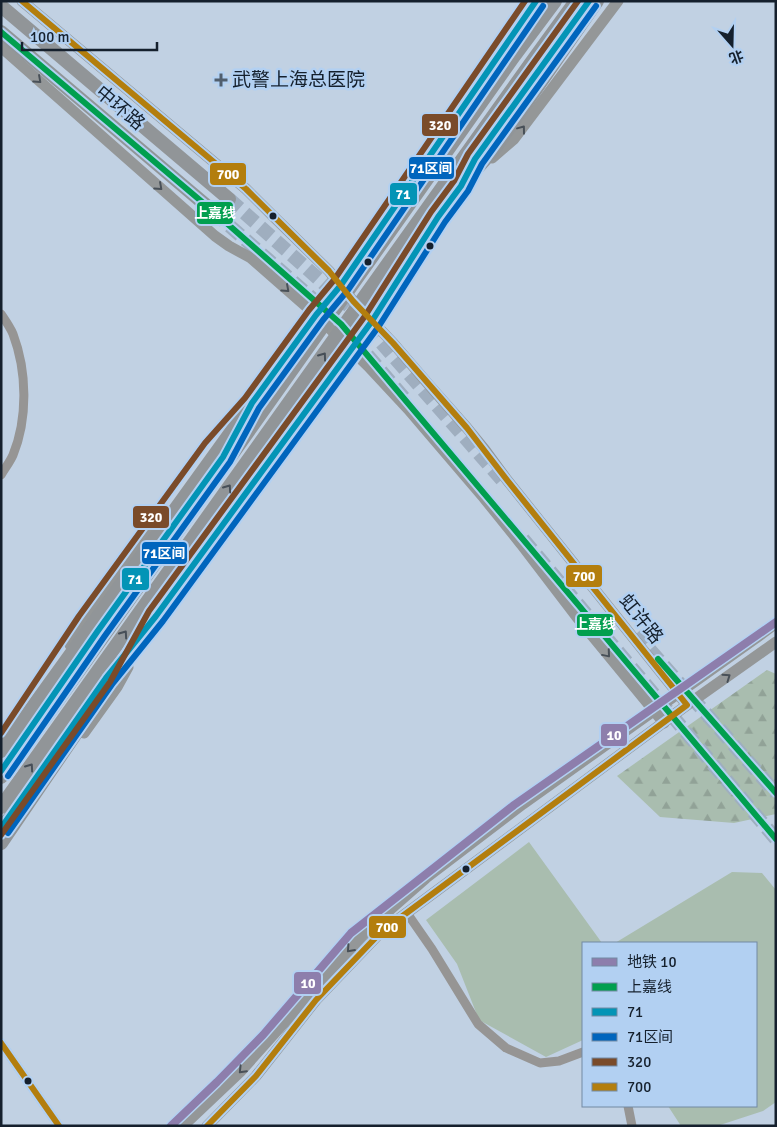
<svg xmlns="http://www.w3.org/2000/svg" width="777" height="1127" viewBox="0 0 777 1127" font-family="Signika,'Noto Sans SC',sans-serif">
  <defs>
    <pattern id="forest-firs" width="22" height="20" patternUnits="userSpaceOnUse" patternTransform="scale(1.25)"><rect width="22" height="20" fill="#a9bdaf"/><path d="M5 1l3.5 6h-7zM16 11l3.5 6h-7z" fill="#91a297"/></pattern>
  </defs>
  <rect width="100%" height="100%" fill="#c1d1e3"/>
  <!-- forest -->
  <path fill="url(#forest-firs)" d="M767,670L776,674V814L734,823L660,817L617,776Z"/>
  <!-- pitch -->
  <g fill="#a9bdaf">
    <path d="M529,842L602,943H583V1040L546,1057L479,1020L457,964L426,920Z"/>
    <path d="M732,872L762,873L776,890V1102L763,1111L717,1126H681L668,1106H756V943H615Z"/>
  </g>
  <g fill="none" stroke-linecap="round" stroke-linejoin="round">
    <!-- highway-tunnel -->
    <g stroke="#9faebf" stroke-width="14" stroke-dasharray="14 7" stroke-linecap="butt">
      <path d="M229,199L349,306L504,482"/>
      <path d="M214,212L341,324L404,398"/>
      <path d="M523,539L776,839"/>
      <path d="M636,634L776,793"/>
    </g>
    <!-- minor -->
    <g stroke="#969594" stroke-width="9">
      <path d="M1,314C5,320 10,327 13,334C27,371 28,418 13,455C10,462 5,468 1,475"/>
      <path d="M407,913L432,949L478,1024L506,1048L540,1063L559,1061L583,1052"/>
      <path d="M1,1043L59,1126"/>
      <path d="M628,1106L632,1126"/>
    </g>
    <!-- major -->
    <g stroke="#949798" stroke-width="11">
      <path d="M22,1L246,189L272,215L329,271L353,301L393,343L429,385L467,428L485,450L507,480L687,705"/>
      <path d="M1,47L215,236L229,246L251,258L316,315L368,366L408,409L484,498L521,544L576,616L664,723"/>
      <path d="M492,158L514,139L618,1"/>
      <path d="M249,409L316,315L341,285L536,1"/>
      <path d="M151,622L372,321L438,217L461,186L475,159L578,17"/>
      <path d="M70,645L86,621L162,516"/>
      <path d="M79,659L122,598"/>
      <path d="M84,733L117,687L128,667"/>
      <path d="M1,828L102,683"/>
      <path d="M183,1126L240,1072L369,928L426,878L523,804L756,638L776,623"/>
      <path d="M207,1126L256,1076L316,1000L381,932L687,705L776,642"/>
    </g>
    <!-- highway -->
    <g stroke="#919598" stroke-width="14">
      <path d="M1,6L229,199"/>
      <path d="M1,32L214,212"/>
      <path d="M461,186L495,148L597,1"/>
      <path d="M1,751L252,403"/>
      <path d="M1,843L156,616"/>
    </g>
    <!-- highway-bridge -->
    <g stroke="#919598" stroke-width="14">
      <path d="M1,777L29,741L514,56L555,1"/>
      <path d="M1,807L531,63L576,1"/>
    </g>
    <!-- bus-1 casing -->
    <g stroke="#b2d0f2" stroke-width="10">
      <g id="bus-1">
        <path d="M1,32L214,212L341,324L776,839"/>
        <path d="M658,659L776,793"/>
      </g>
    </g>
    <!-- bus-2 casing -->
    <g stroke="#b2d0f2" stroke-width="10">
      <g id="bus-2">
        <path d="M1,771L97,632L223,457L252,403L316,315L341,285L536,1"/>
        <path d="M1,828L106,678L156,616L372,321L438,217L461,186L475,159L589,1"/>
      </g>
    </g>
    <!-- bus-3 casing -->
    <g stroke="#b2d0f2" stroke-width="10">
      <g id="bus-3">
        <path d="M8,776L104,637L230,462L259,408L323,320L348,290L543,6"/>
        <path d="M8,833L113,683L163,621L379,326L445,222L468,191L482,164L596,6"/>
      </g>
    </g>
    <!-- bus-4 casing -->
    <g stroke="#b2d0f2" stroke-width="10">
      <g id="bus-4">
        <path d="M1,733L79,616L205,443L245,398L309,310L334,280L525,1"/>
        <path d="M1,835L110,682L149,611L365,316L431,212L454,181L468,154L578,1"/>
      </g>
    </g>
    <!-- bus-5 casing -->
    <g stroke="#b2d0f2" stroke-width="10">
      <g id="bus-5">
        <path d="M22,1L246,189L329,271L353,301L393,343L467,428L507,480L687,705L381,932L316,1000L256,1076L207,1126"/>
        <path d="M1,1043L59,1126"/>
      </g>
    </g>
    <!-- bus-1 -->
    <use href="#bus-1" stroke="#019f4f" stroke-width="6"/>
    <!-- bus-2 -->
    <use href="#bus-2" stroke="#0394b6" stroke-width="6"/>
    <!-- bus-3 -->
    <use href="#bus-3" stroke="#0065bd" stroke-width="6"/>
    <!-- bus-4 -->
    <use href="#bus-4" stroke="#7a4b2a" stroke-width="6"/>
    <!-- bus-5 -->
    <use href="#bus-5" stroke="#b37e0e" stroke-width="6"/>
    <!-- metro-1 casing -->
    <g stroke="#b2d0f2" stroke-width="11">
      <path id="metro-1" d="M171,1126L217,1082L263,1035L351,933L514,805L776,622"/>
    </g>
    <!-- metro-1 -->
    <use href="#metro-1" stroke="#8d7eac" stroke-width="8"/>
  </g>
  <!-- one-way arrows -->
  <defs><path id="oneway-chevron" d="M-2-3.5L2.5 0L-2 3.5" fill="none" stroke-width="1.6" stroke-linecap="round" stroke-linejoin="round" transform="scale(1.25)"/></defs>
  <g stroke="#485058">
    <use href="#oneway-chevron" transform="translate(38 80) rotate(42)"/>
    <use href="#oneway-chevron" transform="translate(522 129) rotate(-53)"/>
    <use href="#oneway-chevron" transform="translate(159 187) rotate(42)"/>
    <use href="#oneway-chevron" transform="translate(286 289) rotate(42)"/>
    <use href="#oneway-chevron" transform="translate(607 654) rotate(50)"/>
    <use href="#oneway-chevron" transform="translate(727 677) rotate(-35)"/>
    <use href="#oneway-chevron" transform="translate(350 949) rotate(132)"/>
    <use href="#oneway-chevron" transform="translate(242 1070) rotate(134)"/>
  </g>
  <g stroke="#474f58">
    <use href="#oneway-chevron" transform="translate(323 356) rotate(-54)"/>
    <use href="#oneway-chevron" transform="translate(228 488) rotate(-55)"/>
    <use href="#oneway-chevron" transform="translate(124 634) rotate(-55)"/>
    <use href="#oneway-chevron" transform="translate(30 767) rotate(-55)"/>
  </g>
  <!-- markers -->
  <path fill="#515e6d" stroke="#b2d0f2" stroke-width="2" d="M218.5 72.5h5v5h5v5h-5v5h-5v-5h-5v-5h5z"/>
  <g fill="#15202d" stroke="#b2d0f2" stroke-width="2">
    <circle cx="273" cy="216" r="4.5"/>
    <circle cx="430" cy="246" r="4.5"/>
    <circle cx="368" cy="262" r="4.5"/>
    <circle cx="466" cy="869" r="4.5"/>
    <circle cx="28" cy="1081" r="4.5"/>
  </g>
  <g text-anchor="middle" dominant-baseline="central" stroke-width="5" stroke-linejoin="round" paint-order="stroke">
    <!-- poi labels -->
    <g font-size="19" fill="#15202d" stroke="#b2d0f2" text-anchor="start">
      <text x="232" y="80">武警上海总医院</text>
    </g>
    <!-- street labels -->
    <g font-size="19" fill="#15202d" stroke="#b2d0f2">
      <text transform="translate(120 108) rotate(40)">中环路</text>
      <text transform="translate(641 619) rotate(51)">虹许路</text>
    </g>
  </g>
  <g stroke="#b2d0f2" stroke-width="2">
    <rect x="421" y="113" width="38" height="24" rx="5" fill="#7a4b2a"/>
    <rect x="408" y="156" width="47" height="24" rx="5" fill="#0065bd"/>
    <rect x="209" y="162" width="38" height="24" rx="5" fill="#b37e0e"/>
    <rect x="389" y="182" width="29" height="24" rx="5" fill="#0394b6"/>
    <rect x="196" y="201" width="38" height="24" rx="5" fill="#019f4f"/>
    <rect x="132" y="505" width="38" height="24" rx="5" fill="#7a4b2a"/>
    <rect x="141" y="541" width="47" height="24" rx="5" fill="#0065bd"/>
    <rect x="565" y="564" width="38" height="24" rx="5" fill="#b37e0e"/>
    <rect x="121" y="567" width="29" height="24" rx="5" fill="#0394b6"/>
    <rect x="576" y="613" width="38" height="24" rx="5" fill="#019f4f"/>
    <rect x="600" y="723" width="28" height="24" rx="5" fill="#8d7eac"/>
    <rect x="368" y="915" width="39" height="24" rx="5" fill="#b37e0e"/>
    <rect x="293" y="971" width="29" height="24" rx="5" fill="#8d7eac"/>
  </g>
  <g font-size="14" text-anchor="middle" font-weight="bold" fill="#fff">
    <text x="440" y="130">320</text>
    <text x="431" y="173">71区间</text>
    <text x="228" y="179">700</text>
    <text x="403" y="199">71</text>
    <text x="215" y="218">上嘉线</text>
    <text x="151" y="522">320</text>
    <text x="164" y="558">71区间</text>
    <text x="584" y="581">700</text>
    <text x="135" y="584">71</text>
    <text x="595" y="629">上嘉线</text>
    <text x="614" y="740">10</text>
    <text x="387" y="932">700</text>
    <text x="308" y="988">10</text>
  </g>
  <!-- border -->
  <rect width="777" height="1127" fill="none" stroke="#15202d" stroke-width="5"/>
  <!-- legend -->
  <rect x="582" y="942" width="175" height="165" fill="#b2d0f2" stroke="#738aa3"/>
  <rect x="592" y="958" width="25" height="8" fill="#8d7eac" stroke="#738aa3"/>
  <text x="627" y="967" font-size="15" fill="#15202d">地铁 10</text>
  <rect x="592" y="983" width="25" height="8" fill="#019f4f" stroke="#738aa3"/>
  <text x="627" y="992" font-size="15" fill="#15202d">上嘉线</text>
  <rect x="592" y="1008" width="25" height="8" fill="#0394b6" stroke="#738aa3"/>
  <text x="627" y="1017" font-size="15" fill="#15202d">71</text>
  <rect x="592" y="1033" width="25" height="8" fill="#0065bd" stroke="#738aa3"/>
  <text x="627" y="1042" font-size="15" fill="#15202d">71区间</text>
  <rect x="592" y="1058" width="25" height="8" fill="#7a4b2a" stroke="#738aa3"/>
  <text x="627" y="1067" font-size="15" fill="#15202d">320</text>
  <rect x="592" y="1083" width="25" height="8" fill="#b37e0e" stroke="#738aa3"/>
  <text x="627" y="1092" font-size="15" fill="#15202d">700</text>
  <!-- north arrow -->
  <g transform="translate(732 45) rotate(160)" stroke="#b2d0f2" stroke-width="4" paint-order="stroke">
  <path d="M0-4L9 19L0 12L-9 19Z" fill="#15202d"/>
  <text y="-8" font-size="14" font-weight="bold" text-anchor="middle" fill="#15202d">北</text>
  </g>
  <!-- scale -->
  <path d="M22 42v8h135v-8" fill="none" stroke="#15202d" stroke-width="2.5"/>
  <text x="30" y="42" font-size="15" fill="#15202d" stroke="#b2d0f2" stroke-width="4" paint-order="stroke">100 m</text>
</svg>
